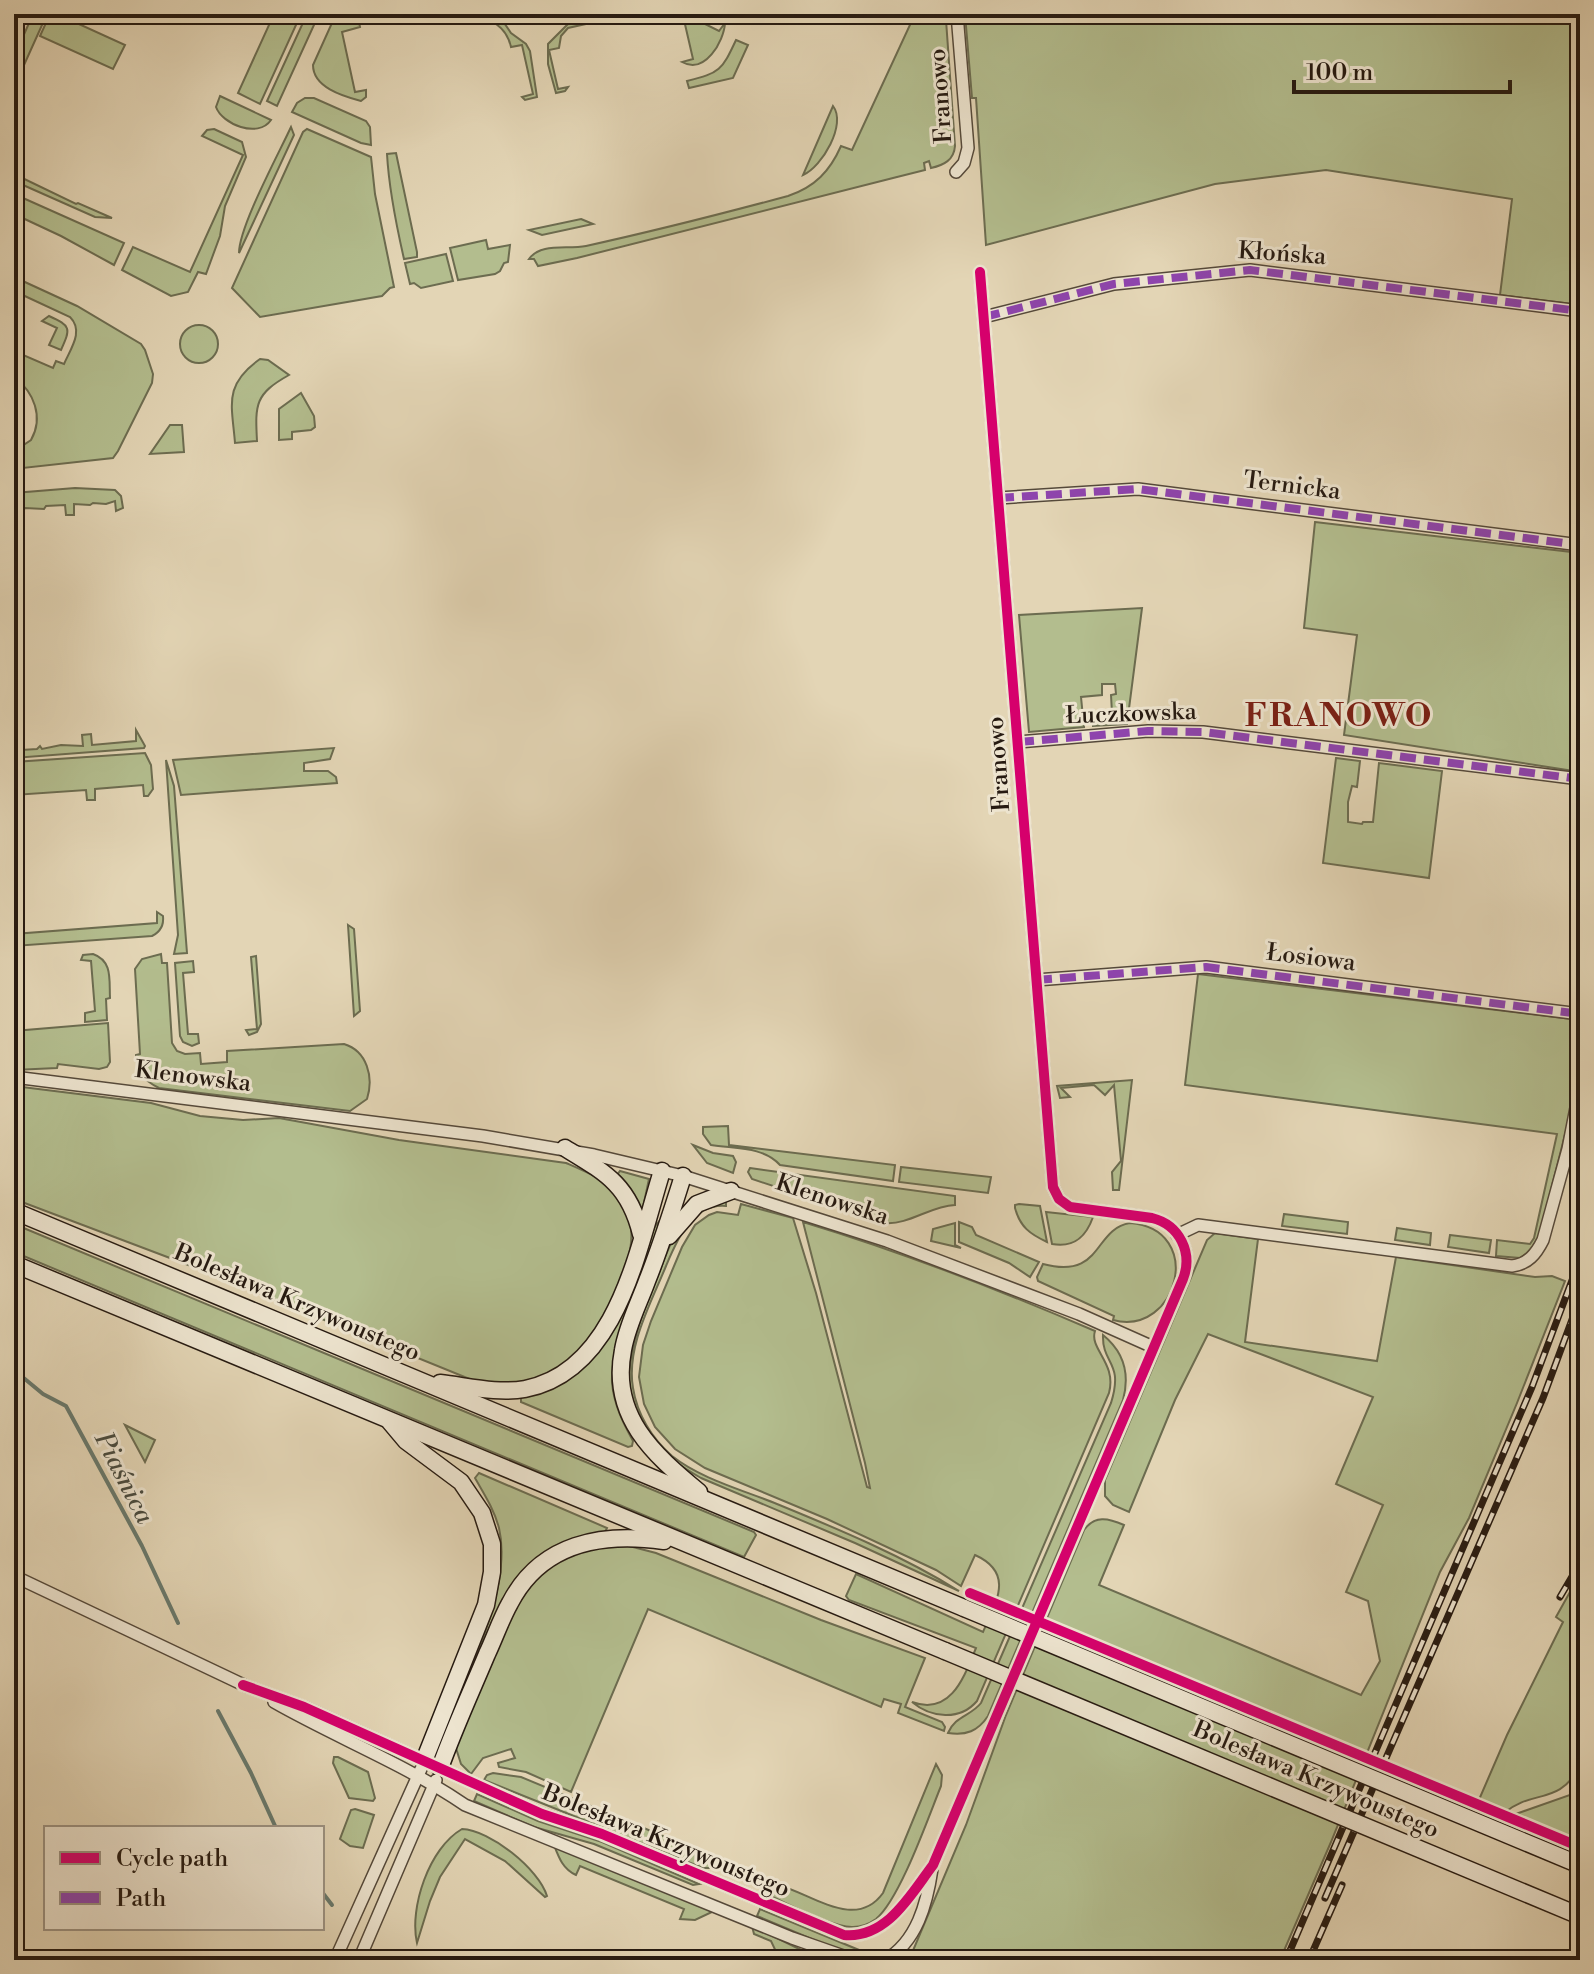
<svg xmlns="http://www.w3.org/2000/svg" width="1594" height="1974" viewBox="0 0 1594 1974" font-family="'Libre Bodoni',serif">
  <rect width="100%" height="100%" fill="#e3d5b5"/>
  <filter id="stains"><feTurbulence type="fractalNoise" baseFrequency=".0025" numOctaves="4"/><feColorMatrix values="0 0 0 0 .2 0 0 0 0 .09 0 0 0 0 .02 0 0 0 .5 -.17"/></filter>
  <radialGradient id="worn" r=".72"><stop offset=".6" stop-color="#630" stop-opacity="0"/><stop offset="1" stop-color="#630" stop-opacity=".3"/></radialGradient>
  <!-- green -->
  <g fill="#b3bd8e" stroke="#6c6c50" stroke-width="2">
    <path d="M33,14H47L15,85L14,57Z"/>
    <path d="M50,14H57L125,45L113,69L40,36Z"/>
    <path d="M274,14H301L260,104L238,93Z"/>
    <path d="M307,14H319L277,106L267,101Z"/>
    <path d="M336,14H371L358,17L360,27L342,32L355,92L366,90V97L361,101C342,96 313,87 313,65Z"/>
    <path d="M471,14L500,17L511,33L526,44L530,51L537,97L525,100L522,97L533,94L522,45L511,47C506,25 491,20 471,14Z"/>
    <path d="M616,14H631L568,28L561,36L559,48L549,50L558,89L568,87L565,91L556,93L548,64V44L568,24Z"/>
    <path d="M678,14H685L719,31L725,23C724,41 705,75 682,62L693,59L684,20L673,22Z"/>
    <path d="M915,14H944L946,20L955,146C954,160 944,165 931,168L929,161L924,163L925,170L897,177L577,258L538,266L534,259H529C541,242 567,250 586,246C654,231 721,214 788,196C815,187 830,171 841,146L852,150Z"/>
    <path d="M965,14H1580V305L1500,295L1512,199L1326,170L1215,184L986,245L976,98H972Z"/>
    <path d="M736,40L748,45L733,78L689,88L687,81C720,73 722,70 736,40Z"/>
    <path d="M220,96L271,120C258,139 222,124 216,107Z"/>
    <path d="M305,98H314L366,121L370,127L371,145L361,143L292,112L297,103Z"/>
    <path d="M833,106C847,124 822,167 803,175Z"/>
    <path d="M291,127L294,135L239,253C239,227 278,155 291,127Z"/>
    <path d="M214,129L242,142L246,157L225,206L220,236L206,274L198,272L188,292L171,296L122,270L133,247L190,272L243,155L202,136L207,130Z"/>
    <path d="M307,129L371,157L375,194L394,287L390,288L382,296L260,317L232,288L303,132Z"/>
    <path d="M396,153L417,252V257L404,259C396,224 389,190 387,154Z"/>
    <path d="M14,174L76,204L78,203L112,218L95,217L14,181Z"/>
    <path d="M14,194L124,243L114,265L61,236L14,214Z"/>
    <path d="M581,219L593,224L542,235L529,230Z"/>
    <path d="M486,240L488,249L510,245L508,262L504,263L500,271L495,274L458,280L450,248Z"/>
    <path d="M446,254L453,281L421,288L414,283L410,284L405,263Z"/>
    <path d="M14,277L77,306L141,344L145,350L153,374L152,383L118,451L113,458L14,469V446H22L31,440C44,417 34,392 14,377V351L53,368L56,361L64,364C71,348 84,331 70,317L14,291Z"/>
    <path d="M49,316C71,326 71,328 61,350L49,345L57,328L42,321Z"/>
    <circle cx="199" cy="344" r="19"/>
    <path d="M260,359L268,360L289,375C255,394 255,404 257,441L235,443C232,405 223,385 260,359Z"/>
    <path d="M301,393L314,416L315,427L311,430L292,432V439L279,440V409Z"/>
    <path d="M170,425H182L184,452L150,454Z"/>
    <path d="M75,488L115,490L121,496L123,508L116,511L115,501L106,504L93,503L90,505L74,504V515H66L65,505L46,506L44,509L25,508L23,511L14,509V493Z"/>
    <path d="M1315,522L1580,553V772L1344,735L1357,635L1304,628Z"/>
    <path d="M1142,608L1127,724L1093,726V714L1112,713L1111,695L1116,694L1115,684H1102V695L1081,697L1084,727L1029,732L1019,615Z"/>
    <path d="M136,730L145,746L144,748L14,758V751L19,748L21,750L37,749L40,746L42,749L61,745L83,746L82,735L91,734L92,745L136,741Z"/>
    <path d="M334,748L330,759L304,763V771H328L336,777L337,783L181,795L173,760Z"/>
    <path d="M145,753L151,765L153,789L148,796H144L143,785L95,789V800H87L86,790L14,795V762Z"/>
    <path d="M1336,758L1360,761L1357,787L1352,786L1348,802V822L1362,824L1363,822H1373L1379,763L1442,771L1429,878L1323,863Z"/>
    <path d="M166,760L174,786L187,953L174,954L178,935Z"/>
    <path d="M157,912L163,916C164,925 160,932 152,936L14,946V934L157,923Z"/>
    <path d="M348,925L354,929L360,1011L354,1016Z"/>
    <path d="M93,954C113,961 109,980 110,998L106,999L107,1020L85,1022V1013L95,1011L91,961L81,960L83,955Z"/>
    <path d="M161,954L162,963H167L172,1043L177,1051L185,1054L200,1053L201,1064L227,1062V1051L344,1044C367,1051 374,1077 367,1099L350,1111L159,1088C143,1080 137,1073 136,1055L140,1054L135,969L142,959Z"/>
    <path d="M256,956L261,1024L257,1032L249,1035L246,1030L257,1029L251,957Z"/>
    <path d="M193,961L194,972L183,973L188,1034H198L199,1043L192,1046L183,1042L180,1036L175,963Z"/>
    <path d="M1198,974L1580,1020V1067L1573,1103L1539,1237L1530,1251L1520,1258L1496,1256L1497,1240L1530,1244L1534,1238L1557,1134L1185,1085Z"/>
    <path d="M108,1023L110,1062L107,1067L99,1069L58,1064L57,1068L14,1070V1031Z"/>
    <path d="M1132,1080L1119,1190H1113L1112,1172L1121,1161L1114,1085L1105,1095L1094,1085L1061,1088L1070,1097L1060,1098L1057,1086Z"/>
    <path d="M14,1086L151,1103L200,1116L243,1120L279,1118L399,1140L566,1163C582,1170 614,1183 622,1199C626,1207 630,1220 631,1229C636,1269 593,1345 561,1367C534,1386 502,1384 472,1380L199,1269L14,1199Z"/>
    <path d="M728,1126L729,1145L895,1165L893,1181L780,1165C763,1146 734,1149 711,1145L703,1134V1127Z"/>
    <path d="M693,1145L713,1153L733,1156L736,1162L733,1173L707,1163Z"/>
    <path d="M901,1167L991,1177L988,1193L899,1182Z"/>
    <path d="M750,1168L955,1196V1205C930,1206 909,1225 885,1223L752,1179L748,1172Z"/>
    <path d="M620,1171L649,1179L642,1212L617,1175Z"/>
    <path d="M726,1201V1206C692,1203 677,1240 666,1266C651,1303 626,1347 633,1388C637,1414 652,1439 672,1456C701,1479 743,1490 777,1504C838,1529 903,1556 959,1591L855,1543L701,1478C610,1427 619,1369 654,1285C663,1265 674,1226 691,1214C700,1208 716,1205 726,1201Z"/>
    <path d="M741,1204L793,1218L816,1293L867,1487L870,1488L865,1463L803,1222C902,1252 1000,1290 1095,1331C1089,1349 1117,1363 1109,1393L977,1701C960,1721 931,1718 912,1702C951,1716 964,1677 976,1648L849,1600L846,1596L856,1574L983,1632C996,1602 1015,1573 975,1555L961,1586L936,1570L827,1519L705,1468L675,1449L655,1427L644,1404L639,1377L643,1345L651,1321L682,1247L695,1225L709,1215L717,1212L738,1215Z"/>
    <path d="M1019,1204L1040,1206L1047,1242C1030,1234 1020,1227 1015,1208V1205Z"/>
    <path d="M1046,1212L1093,1217C1086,1237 1074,1248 1052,1244Z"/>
    <path d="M1284,1214L1348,1222L1347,1234L1282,1226Z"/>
    <path d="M663,1217C647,1260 610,1338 612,1383C614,1405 623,1423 633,1441L632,1446L628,1447L521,1402V1396C562,1383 583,1374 608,1338L655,1226Z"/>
    <path d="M959,1222L972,1227L976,1235L1039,1262L1030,1277L1009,1263L959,1242Z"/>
    <path d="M955,1223V1245L961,1248L931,1241L933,1229Z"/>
    <path d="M1130,1223C1206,1229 1178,1337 1113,1320L1114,1316L1038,1281L1037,1277L1043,1264C1103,1280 1093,1229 1130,1223Z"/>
    <path d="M14,1224L754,1532L756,1535L744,1557L14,1252Z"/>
    <path d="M1397,1228L1431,1233L1430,1245L1395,1240Z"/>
    <path d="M1215,1233L1258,1239L1245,1342L1377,1361L1396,1257L1535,1277L1552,1276L1565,1281L1517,1403L1469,1518L1440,1572L1331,1842L1280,1960H909L966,1825L1006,1715L1084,1530C1095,1515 1108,1518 1124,1525L1099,1585L1361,1695L1380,1661L1368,1601L1346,1592L1383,1505L1336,1484L1373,1397L1208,1334L1175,1400L1129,1512L1113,1505L1105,1496V1480L1207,1240Z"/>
    <path d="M1450,1235L1491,1240L1489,1253L1448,1247Z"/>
    <path d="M1103,1335C1124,1352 1130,1374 1123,1400L988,1716C978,1731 966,1736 948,1733C955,1716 971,1716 981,1703L1111,1403C1124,1361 1102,1365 1103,1335Z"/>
    <path d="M125,1425L155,1440L145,1462Z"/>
    <path d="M479,1473L607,1528L605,1532C568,1536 537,1552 514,1581L438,1750L436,1748C461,1689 514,1591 499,1528C494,1509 484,1494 475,1478Z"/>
    <path d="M596,1546H629L656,1553L821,1620L925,1658L905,1707L942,1722L945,1727L944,1731L898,1713L901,1704L884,1699L881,1707L648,1609L571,1792L526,1772L499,1767L498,1763L515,1758L511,1749L483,1758L471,1774L461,1764L455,1745C476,1697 502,1615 535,1577C551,1560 574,1554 596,1546Z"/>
    <path d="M1580,1574V1766C1559,1806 1532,1789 1504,1813L1478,1802L1507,1735L1563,1622L1556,1617Z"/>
    <path d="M334,1757H338L368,1772L375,1798L373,1801L349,1798L333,1763Z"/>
    <path d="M936,1764L942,1775L941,1786C928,1818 900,1899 876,1919C869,1924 861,1927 853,1927C833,1928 787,1903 766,1894L769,1889L777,1885C810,1892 855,1932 883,1893Z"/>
    <path d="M493,1773L521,1777L716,1858L710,1868H703L484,1780L487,1775Z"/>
    <path d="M1580,1780V1845L1510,1816L1570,1795Z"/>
    <path d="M477,1794L538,1821L602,1842L699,1884L693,1885L594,1844L534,1827L474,1801Z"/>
    <path d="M355,1809L374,1815L363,1848L350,1846L340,1839L351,1810Z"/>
    <path d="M462,1829C490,1830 539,1869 547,1896L545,1897L505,1861L465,1839L440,1877L430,1901L417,1943C409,1908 429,1848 462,1829Z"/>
    <path d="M554,1845L714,1911L695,1920L680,1919L684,1909L580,1866L576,1875C563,1869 559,1858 554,1845Z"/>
    <path d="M760,1909L859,1950L871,1959L857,1958L757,1916Z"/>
    <path d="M752,1926L822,1960H780L771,1941L754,1934Z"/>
  </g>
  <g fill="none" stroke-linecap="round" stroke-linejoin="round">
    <!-- stream -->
    <g stroke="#69796c" stroke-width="4">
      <path d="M14,1370L43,1394L66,1406L142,1546L178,1623"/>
      <path d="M218,1711L251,1773L276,1828"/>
      <path d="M322,1892L332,1905"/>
    </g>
    <!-- street casing -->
    <g stroke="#55493a" stroke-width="14">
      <g id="street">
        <path d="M956,172L964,163L968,148L957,14"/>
        <path d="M984,317L1114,284L1250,270L1580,311"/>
        <path d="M998,498L1138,489L1580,545"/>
        <path d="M1018,742L1148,731L1203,732L1580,779"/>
        <path d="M1036,980L1206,967L1580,1014"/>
        <path d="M14,1077L483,1136L594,1155L683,1176L887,1241L1079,1314L1153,1347"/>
        <path d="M1177,1235L1198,1225L1512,1266C1528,1264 1536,1254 1543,1240L1568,1149L1580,1087"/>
        <path d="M14,1576L248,1687"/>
        <path d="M243,1685L304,1707L542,1814L602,1834L844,1935C887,1939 911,1894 933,1865L1183,1279C1193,1253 1180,1225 1152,1218L1070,1207L1059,1199L1053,1187L980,272"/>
        <path d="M274,1702C337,1738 405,1764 465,1805L792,1938L855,1960"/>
        <path d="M335,1960L421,1769"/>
        <path d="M359,1960L436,1780"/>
        <path d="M885,1960C917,1942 927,1903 932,1869"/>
      </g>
    </g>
    <!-- secondary casing -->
    <g stroke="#261a11" stroke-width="19">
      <g id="secondary">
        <path d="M565,1148C606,1173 629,1185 641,1234"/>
        <path d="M683,1176C672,1211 661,1246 647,1281C639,1303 627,1326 623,1350C610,1416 653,1454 699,1492"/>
        <path d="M14,1211L964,1608"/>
        <path d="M669,1236L697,1204L731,1191"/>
        <path d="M14,1264L945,1651"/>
        <path d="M440,1383C467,1386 498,1394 525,1389C618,1371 638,1247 662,1171"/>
        <path d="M390,1422L406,1441L461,1482L482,1513L492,1544V1572L486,1605L424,1761"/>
        <path d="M440,1768C454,1729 471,1692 487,1654C495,1637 501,1619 510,1603C541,1543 602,1532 664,1541"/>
      </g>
    </g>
    <!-- street -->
    <use href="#street" stroke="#ede4cf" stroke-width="11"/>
    <!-- secondary -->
    <use href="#secondary" stroke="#ede4cf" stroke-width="16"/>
    <!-- rail casing -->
    <g stroke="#261a11" stroke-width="7">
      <g id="rail">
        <path d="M1560,1597L1580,1563"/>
        <path d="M1325,1898L1543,1398L1580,1298"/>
        <path d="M1286,1960L1532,1387L1580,1259"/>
        <path d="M1309,1960L1342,1885"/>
      </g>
    </g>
    <!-- rail -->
    <use href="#rail" stroke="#ede4cf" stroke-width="4" stroke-dasharray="12" stroke-linecap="butt"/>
    <!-- secondary-bridge casing -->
    <g stroke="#261a11" stroke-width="19" stroke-linecap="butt">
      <g id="secondary-bridge">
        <path d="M964,1608L1580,1865"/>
        <path d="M945,1651L1580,1916"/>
      </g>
    </g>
    <!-- secondary-bridge -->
    <use href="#secondary-bridge" stroke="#ede4cf" stroke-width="16"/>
    <!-- quiet -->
    <g stroke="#8e44ad" stroke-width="8" stroke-dasharray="16 8" stroke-linecap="butt">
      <path d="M984,317L1114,284L1250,270L1580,311"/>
      <path d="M998,498L1138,489L1580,545"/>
      <path d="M1018,742L1148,731L1203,732L1580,779"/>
      <path d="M1036,980L1206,967L1580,1014"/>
    </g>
    <!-- cycleway casing -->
    <g stroke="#ede4cf" stroke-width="15">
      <g id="cycleway">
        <path d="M970,1593L1580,1847"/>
        <path d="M243,1685L304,1707L542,1814L602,1834L844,1935C887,1939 911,1894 933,1865L1183,1279C1193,1253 1180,1225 1152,1218L1070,1207L1059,1199L1053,1187L980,272"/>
      </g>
    </g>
    <!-- cycleway -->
    <use href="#cycleway" stroke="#d6006c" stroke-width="10"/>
  </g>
  <g text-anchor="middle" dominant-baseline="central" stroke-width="6" stroke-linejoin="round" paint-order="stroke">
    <!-- street labels -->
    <g font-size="24" fill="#261a11" stroke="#ede4cf">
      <text transform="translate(941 96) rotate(-94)">Franowo</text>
      <text transform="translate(1282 254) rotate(4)">Kłońska</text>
      <text transform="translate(1292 486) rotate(7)">Ternicka</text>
      <text transform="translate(1131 714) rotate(-2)">Łuczkowska</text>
      <text transform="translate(999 764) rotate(-94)">Franowo</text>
      <text transform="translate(1311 958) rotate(7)">Łosiowa</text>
      <text transform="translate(193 1077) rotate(7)">Klenowska</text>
      <text transform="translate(832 1200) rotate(18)">Klenowska</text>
      <text transform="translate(297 1303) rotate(23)">Bolesława Krzywoustego</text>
      <text transform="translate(1316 1780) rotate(23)">Bolesława Krzywoustego</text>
      <text transform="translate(666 1841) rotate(22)">Bolesława Krzywoustego</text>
    </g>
    <!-- water labels -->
    <g font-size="26" font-style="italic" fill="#484a3e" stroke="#ede4cf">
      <text transform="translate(124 1478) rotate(63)">Piaśnica</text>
    </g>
    <!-- district labels -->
    <g font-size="32" font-weight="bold" letter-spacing="2" fill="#7a1f14" stroke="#ede4cf">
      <text x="1339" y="716">FRANOWO</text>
    </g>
  </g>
  <!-- margin -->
  <rect width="1594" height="1974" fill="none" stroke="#e3d5b5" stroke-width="48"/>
  <rect x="16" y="16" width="1562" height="1942" fill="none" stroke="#261a11" stroke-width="4"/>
  <rect x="24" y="24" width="1546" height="1926" fill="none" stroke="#261a11" stroke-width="2"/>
  <!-- legend -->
  <rect x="44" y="1826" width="280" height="104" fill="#ede4cf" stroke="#9d9383" stroke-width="2"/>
  <rect x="60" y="1852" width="40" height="12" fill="#d6006c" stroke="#9d9383" stroke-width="2"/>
  <text x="116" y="1866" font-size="24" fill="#261a11">Cycle path</text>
  <rect x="60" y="1892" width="40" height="12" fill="#8e44ad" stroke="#9d9383" stroke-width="2"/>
  <text x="116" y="1906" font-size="24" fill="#261a11">Path</text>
  <!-- scale -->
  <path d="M1294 80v12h216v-12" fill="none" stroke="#261a11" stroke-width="4"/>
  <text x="1306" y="80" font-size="24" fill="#261a11" stroke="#ede4cf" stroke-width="6" paint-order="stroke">100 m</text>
  <rect width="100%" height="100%" filter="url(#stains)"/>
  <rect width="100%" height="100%" fill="url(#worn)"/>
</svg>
